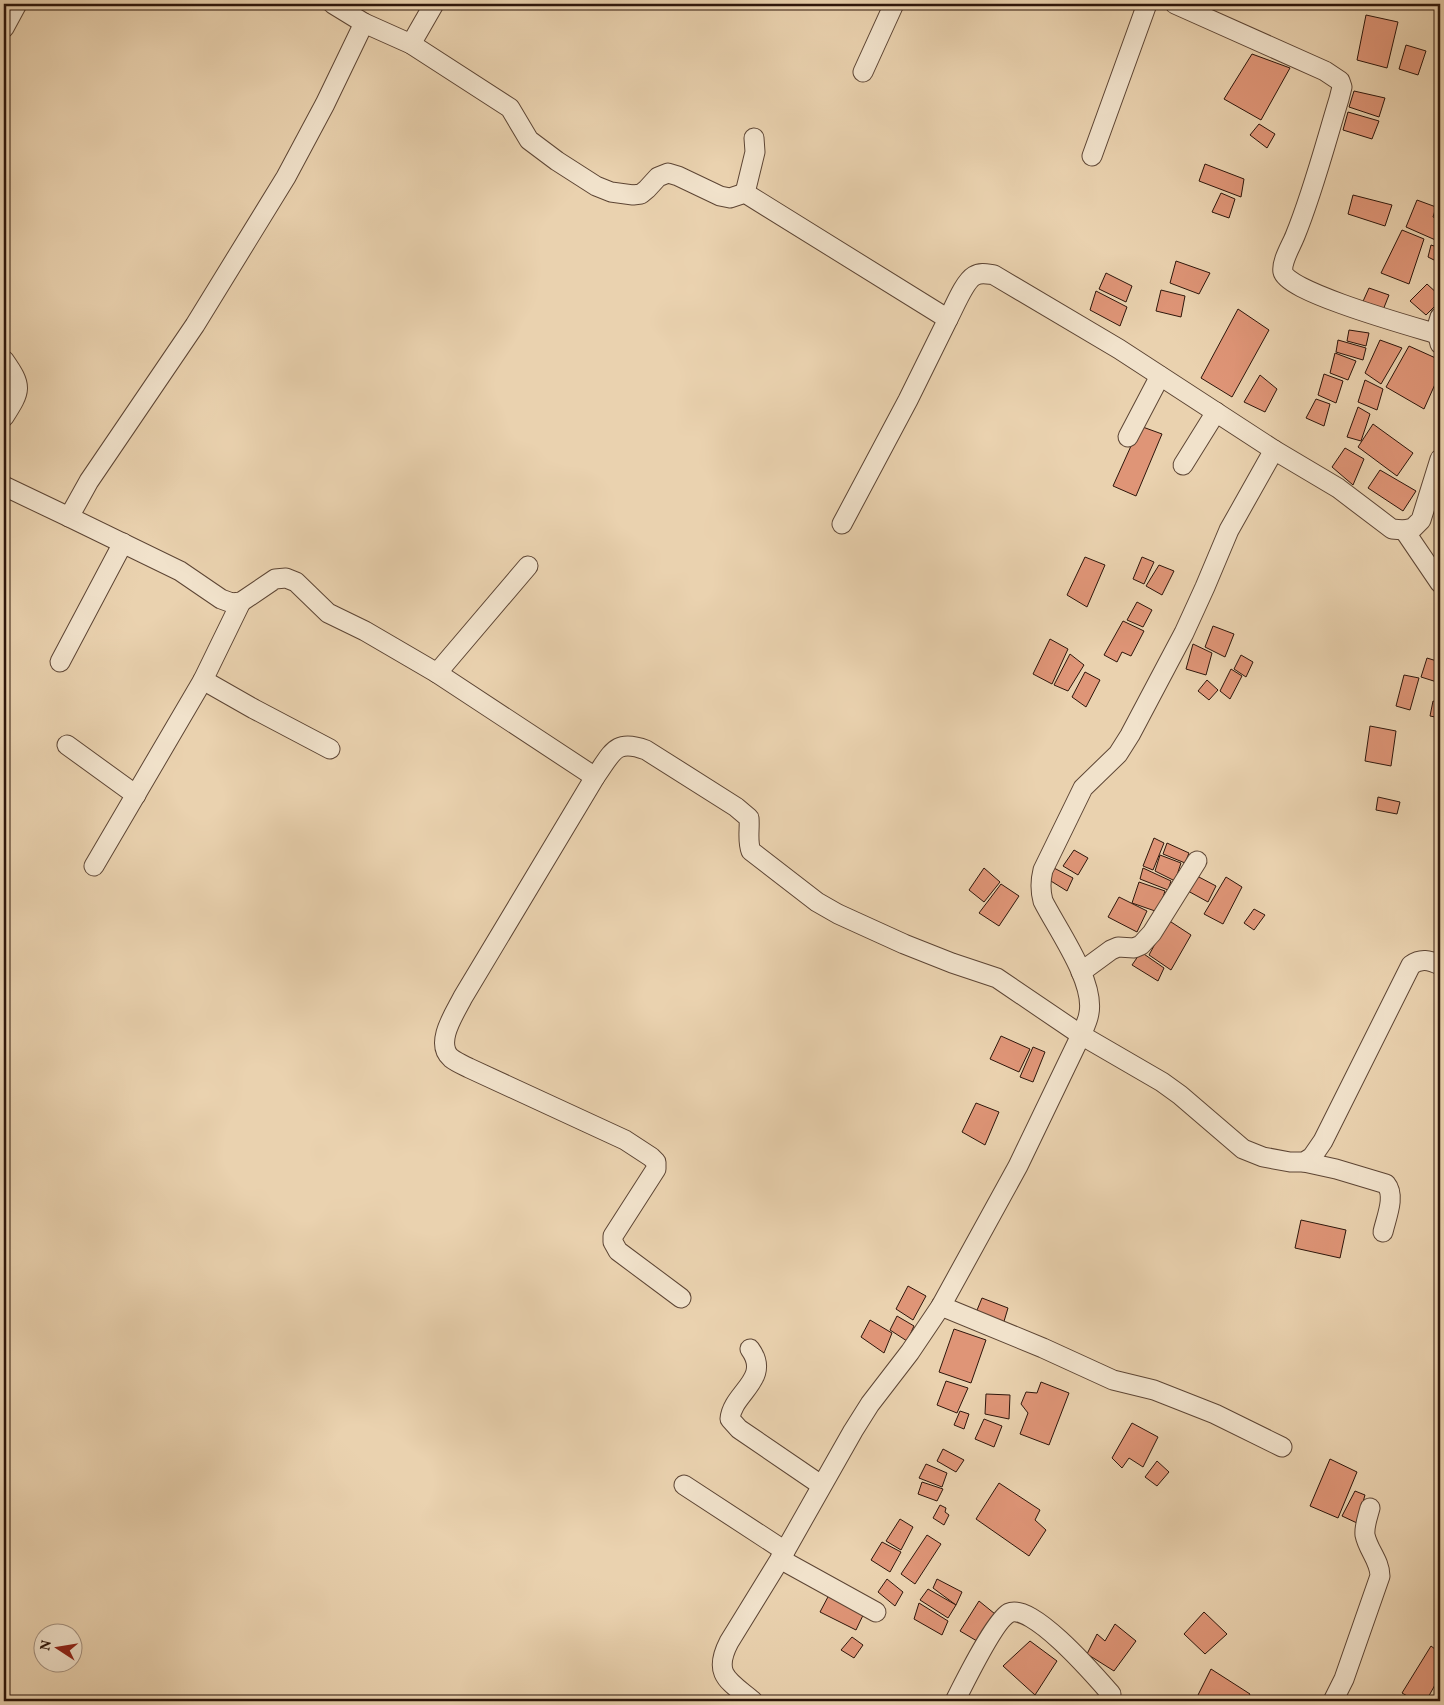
<svg xmlns="http://www.w3.org/2000/svg" width="1444" height="1705" viewBox="0 0 1444 1705" font-family="Vollkorn,serif">
  <rect width="100%" height="100%" fill="#ead2af"/>
  <filter id="stains"><feTurbulence type="fractalNoise" baseFrequency=".004" numOctaves="4"/><feColorMatrix values="0 0 0 0 .2 0 0 0 0 .09 0 0 0 0 .02 0 0 0 .5 -.17"/></filter>
  <radialGradient id="worn" r=".72"><stop offset=".6" stop-color="#630" stop-opacity="0"/><stop offset="1" stop-color="#630" stop-opacity=".3"/></radialGradient>
  <!-- building -->
  <g fill="#df9577" stroke="#2e160b">
    <path d="M1366,15L1398,22L1387,68L1357,60Z"/>
    <path d="M1406,45L1426,51L1418,75L1399,69Z"/>
    <path d="M1252,54L1290,68L1261,120L1224,99Z"/>
    <path d="M1354,91L1385,98L1379,117L1349,107Z"/>
    <path d="M1348,112L1379,121L1372,139L1343,130Z"/>
    <path d="M1259,124L1275,134L1267,148L1250,135Z"/>
    <path d="M1205,164L1244,179L1241,197L1199,181Z"/>
    <path d="M1221,193L1235,199L1229,218L1212,212Z"/>
    <path d="M1353,195L1392,205L1385,226L1348,214Z"/>
    <path d="M1417,200L1436,207L1433,217L1440,220V242L1406,227Z"/>
    <path d="M1402,230L1424,239L1409,284L1381,273Z"/>
    <path d="M1431,245L1440,248V263L1428,257Z"/>
    <path d="M1176,261L1210,273L1199,294L1170,283Z"/>
    <path d="M1106,273L1132,286L1126,302L1099,289Z"/>
    <path d="M1427,284L1440,296V301L1426,315L1410,301Z"/>
    <path d="M1369,288L1389,295L1381,315L1360,308Z"/>
    <path d="M1161,290L1185,296L1181,317L1156,311Z"/>
    <path d="M1096,291L1127,307L1120,326L1090,310Z"/>
    <path d="M1238,309L1269,330L1232,397L1201,378Z"/>
    <path d="M1349,330L1369,333L1366,346L1347,341Z"/>
    <path d="M1338,340L1366,348L1363,360L1336,352Z"/>
    <path d="M1380,340L1402,348L1381,384L1365,373Z"/>
    <path d="M1409,346L1440,360V373L1424,409L1386,387Z"/>
    <path d="M1335,353L1356,361L1348,380L1330,373Z"/>
    <path d="M1324,374L1343,381L1336,403L1318,395Z"/>
    <path d="M1260,375L1277,389L1265,412L1244,402Z"/>
    <path d="M1365,380L1383,389L1377,410L1358,402Z"/>
    <path d="M1316,399L1330,404L1324,426L1306,418Z"/>
    <path d="M1358,407L1370,414L1361,441L1347,437Z"/>
    <path d="M1373,424L1413,453L1397,476L1358,447Z"/>
    <path d="M1140,426L1162,434L1136,496L1113,486Z"/>
    <path d="M1345,448L1364,459L1353,485L1332,467Z"/>
    <path d="M1380,470L1416,491L1403,511L1368,488Z"/>
    <path d="M1085,557L1105,565L1087,607L1067,595Z"/>
    <path d="M1142,557L1154,562L1144,584L1133,579Z"/>
    <path d="M1159,565L1174,571L1162,595L1146,586Z"/>
    <path d="M1137,602L1152,610L1143,627L1127,620Z"/>
    <path d="M1123,621L1144,631L1131,656L1122,652L1117,662L1104,655Z"/>
    <path d="M1213,626L1234,634L1225,657L1205,647Z"/>
    <path d="M1050,639L1068,649L1052,684L1033,674Z"/>
    <path d="M1193,644L1212,653L1206,675L1186,669Z"/>
    <path d="M1070,654L1084,665L1068,691L1054,685Z"/>
    <path d="M1241,655L1253,662L1246,677L1234,669Z"/>
    <path d="M1427,658L1440,662V683L1421,677Z"/>
    <path d="M1231,669L1242,676L1230,699L1220,691Z"/>
    <path d="M1085,672L1100,680L1086,707L1072,697Z"/>
    <path d="M1404,675L1419,678L1410,710L1396,706Z"/>
    <path d="M1207,680L1218,690L1209,700L1198,691Z"/>
    <path d="M1433,701L1440,703V718L1430,716Z"/>
    <path d="M1370,726L1396,731L1391,766L1365,761Z"/>
    <path d="M1378,797L1400,802L1397,814L1376,810Z"/>
    <path d="M1154,838L1164,843L1153,870L1143,866Z"/>
    <path d="M1167,843L1189,853L1185,863L1163,854Z"/>
    <path d="M1074,850L1088,858L1078,875L1063,866Z"/>
    <path d="M1160,855L1181,863L1175,881L1155,871Z"/>
    <path d="M984,868L1000,882L984,902L969,890Z"/>
    <path d="M1054,868L1073,878L1067,891L1046,878Z"/>
    <path d="M1143,868L1171,881L1168,890L1140,879Z"/>
    <path d="M1197,876L1216,886L1208,902L1188,891Z"/>
    <path d="M1226,877L1242,887L1223,924L1204,914Z"/>
    <path d="M1139,882L1165,891L1158,912L1132,903Z"/>
    <path d="M1001,884L1019,896L999,926L979,913Z"/>
    <path d="M1119,897L1147,911L1137,932L1108,917Z"/>
    <path d="M1254,909L1265,915L1254,930L1244,923Z"/>
    <path d="M1168,920L1191,935L1171,970L1149,955Z"/>
    <path d="M1141,952L1164,968L1158,981L1132,965Z"/>
    <path d="M1001,1036L1030,1049L1019,1072L990,1059Z"/>
    <path d="M1033,1047L1045,1052L1033,1082L1020,1077Z"/>
    <path d="M976,1103L999,1112L985,1145L962,1132Z"/>
    <path d="M1301,1220L1346,1230L1340,1258L1295,1248Z"/>
    <path d="M908,1286L926,1296L913,1320L896,1309Z"/>
    <path d="M982,1298L1008,1308L1002,1328L975,1315Z"/>
    <path d="M897,1316L914,1326L907,1341L890,1330Z"/>
    <path d="M870,1320L892,1333L884,1353L861,1337Z"/>
    <path d="M954,1329L986,1340L971,1383L939,1372Z"/>
    <path d="M946,1381L968,1388L957,1413L937,1405Z"/>
    <path d="M1041,1382L1069,1393L1049,1445L1020,1434L1028,1413L1021,1404L1026,1392L1037,1393Z"/>
    <path d="M986,1394L1010,1395L1009,1419L985,1414Z"/>
    <path d="M960,1411L969,1414L964,1429L954,1425Z"/>
    <path d="M984,1419L1002,1426L994,1447L975,1439Z"/>
    <path d="M1132,1423L1158,1437L1143,1467L1129,1458L1122,1468L1112,1458Z"/>
    <path d="M943,1449L964,1460L956,1472L937,1461Z"/>
    <path d="M1330,1459L1357,1472L1338,1518L1310,1506Z"/>
    <path d="M1157,1461L1169,1472L1157,1486L1145,1477Z"/>
    <path d="M926,1464L947,1473L942,1487L919,1478Z"/>
    <path d="M922,1482L943,1489L937,1501L918,1494Z"/>
    <path d="M999,1483L1040,1510L1035,1520L1046,1530L1029,1556L976,1519Z"/>
    <path d="M1355,1491L1365,1495L1357,1523L1342,1516Z"/>
    <path d="M940,1505L946,1508L945,1512L949,1515L944,1525L933,1518Z"/>
    <path d="M900,1519L913,1527L901,1550L886,1541Z"/>
    <path d="M927,1535L941,1544L915,1584L901,1574Z"/>
    <path d="M882,1542L901,1552L890,1572L871,1560Z"/>
    <path d="M887,1579L903,1592L895,1606L878,1592Z"/>
    <path d="M937,1579L962,1592L956,1605L933,1588Z"/>
    <path d="M928,1589L956,1605L948,1618L920,1600Z"/>
    <path d="M830,1593L866,1609L856,1630L820,1612Z"/>
    <path d="M979,1601L1000,1618L982,1644L960,1631Z"/>
    <path d="M919,1603L948,1621L942,1635L914,1619Z"/>
    <path d="M1204,1612L1227,1634L1205,1654L1184,1634Z"/>
    <path d="M1115,1624L1136,1641L1114,1671L1087,1654L1097,1634L1105,1641Z"/>
    <path d="M852,1637L863,1645L854,1658L841,1650Z"/>
    <path d="M1030,1641L1057,1661L1035,1695L1003,1666Z"/>
    <path d="M1431,1646L1440,1653V1676L1426,1701H1416L1402,1693Z"/>
    <path d="M1211,1669L1250,1694L1246,1701H1195Z"/>
  </g>
  <g fill="none" stroke-linecap="round" stroke-linejoin="round">
    <!-- minor casing -->
    <g stroke="#5d4534" stroke-width="21">
      <g id="minor">
        <path d="M333,4L364,23L411,44L510,108L529,140L557,161L596,186L611,192L633,195L641,194L647,189L658,177L668,173L678,176L720,196L730,198L745,193L948,319C954,308 964,282 974,276C981,272 987,274 994,275L1119,349L1274,450L1338,488L1392,529L1404,530L1413,528L1421,520L1440,459"/>
        <path d="M1175,4L1325,71L1340,81L1342,87L1339,99C1325,145 1313,192 1295,236C1291,246 1281,262 1283,272C1287,292 1414,327 1437,334"/>
        <path d="M364,23L325,104L286,177L195,325L89,481L69,517L180,571L221,599L232,603L241,602L275,579L286,578L296,582L328,613L365,631L437,673L595,777"/>
        <path d="M4,28L17,4"/>
        <path d="M411,44L434,4"/>
        <path d="M863,72L894,4"/>
        <path d="M1092,156L1147,4"/>
        <path d="M745,193L755,152L754,138"/>
        <path d="M1440,317C1436,327 1437,335 1440,344"/>
        <path d="M4,360C23,387 21,390 4,417"/>
        <path d="M1128,437L1160,376"/>
        <path d="M1183,465L1216,412"/>
        <path d="M4,486L69,517"/>
        <path d="M842,524L908,400L948,319"/>
        <path d="M1404,530L1440,583"/>
        <path d="M60,662L123,543"/>
        <path d="M437,673L528,566"/>
        <path d="M203,680L254,709L330,749"/>
        <path d="M67,745L136,795"/>
        <path d="M94,866L203,680L241,602"/>
        <path d="M1081,972L1111,950L1118,947L1134,948L1141,945L1152,933L1197,861"/>
        <path d="M1304,1162L1336,1169L1386,1184C1396,1196 1386,1218 1383,1232"/>
        <path d="M681,1298L618,1251L613,1242V1236L656,1169V1162L651,1157L625,1140L469,1068C463,1065 456,1062 451,1058C434,1043 455,1013 463,997L595,777C612,754 614,738 646,750L736,807L749,818C750,829 747,841 751,851L817,902L838,914L904,944L952,963L997,978L1081,1035L1162,1082L1180,1095L1243,1149L1263,1157L1290,1162H1304L1312,1157L1323,1141L1411,965C1421,958 1429,960 1440,965"/>
        <path d="M941,1306L1043,1348L1113,1380L1154,1390L1215,1414L1282,1447"/>
        <path d="M750,1349C772,1379 732,1393 730,1419L739,1429L821,1485"/>
        <path d="M684,1485L785,1551"/>
        <path d="M780,1559L876,1612"/>
        <path d="M753,1701C729,1681 712,1675 729,1642L785,1551L853,1431L870,1404L910,1352L941,1306L1018,1166L1081,1035C1084,1028 1088,1021 1089,1013C1095,981 1057,929 1043,901C1040,890 1040,882 1043,870L1083,788L1118,754L1130,735L1184,633L1205,587L1229,530L1274,450"/>
        <path d="M955,1701C963,1685 995,1620 1009,1613C1032,1602 1096,1677 1111,1694"/>
        <path d="M1333,1701L1344,1679L1380,1576C1380,1561 1368,1550 1365,1535C1364,1526 1368,1516 1370,1508"/>
      </g>
    </g>
    <!-- minor -->
    <use href="#minor" stroke="#f1e2cb" stroke-width="19"/>
  </g>
  <!-- margin -->
  <rect width="1444" height="1705" fill="none" stroke="#ead2af" stroke-width="20"/>
  <rect x="5" y="5" width="1434" height="1695" fill="none" stroke="#2e160b" stroke-width="2.5"/>
  <rect x="10" y="10" width="1424" height="1685" fill="none" stroke="#2e160b"/>
  <!-- north arrow -->
  <g transform="translate(58 1648) rotate(282)"><circle r="24" fill="#f1e2cb" stroke="#a3907e"/>
  <path d="M0-4L9 19L0 12L-9 19Z" fill="#8f2418"/>
  <text y="-8" font-size="14" font-weight="bold" text-anchor="middle" fill="#2e160b">N</text>
  </g>
  <rect width="100%" height="100%" filter="url(#stains)"/>
  <rect width="100%" height="100%" fill="url(#worn)"/>
</svg>
